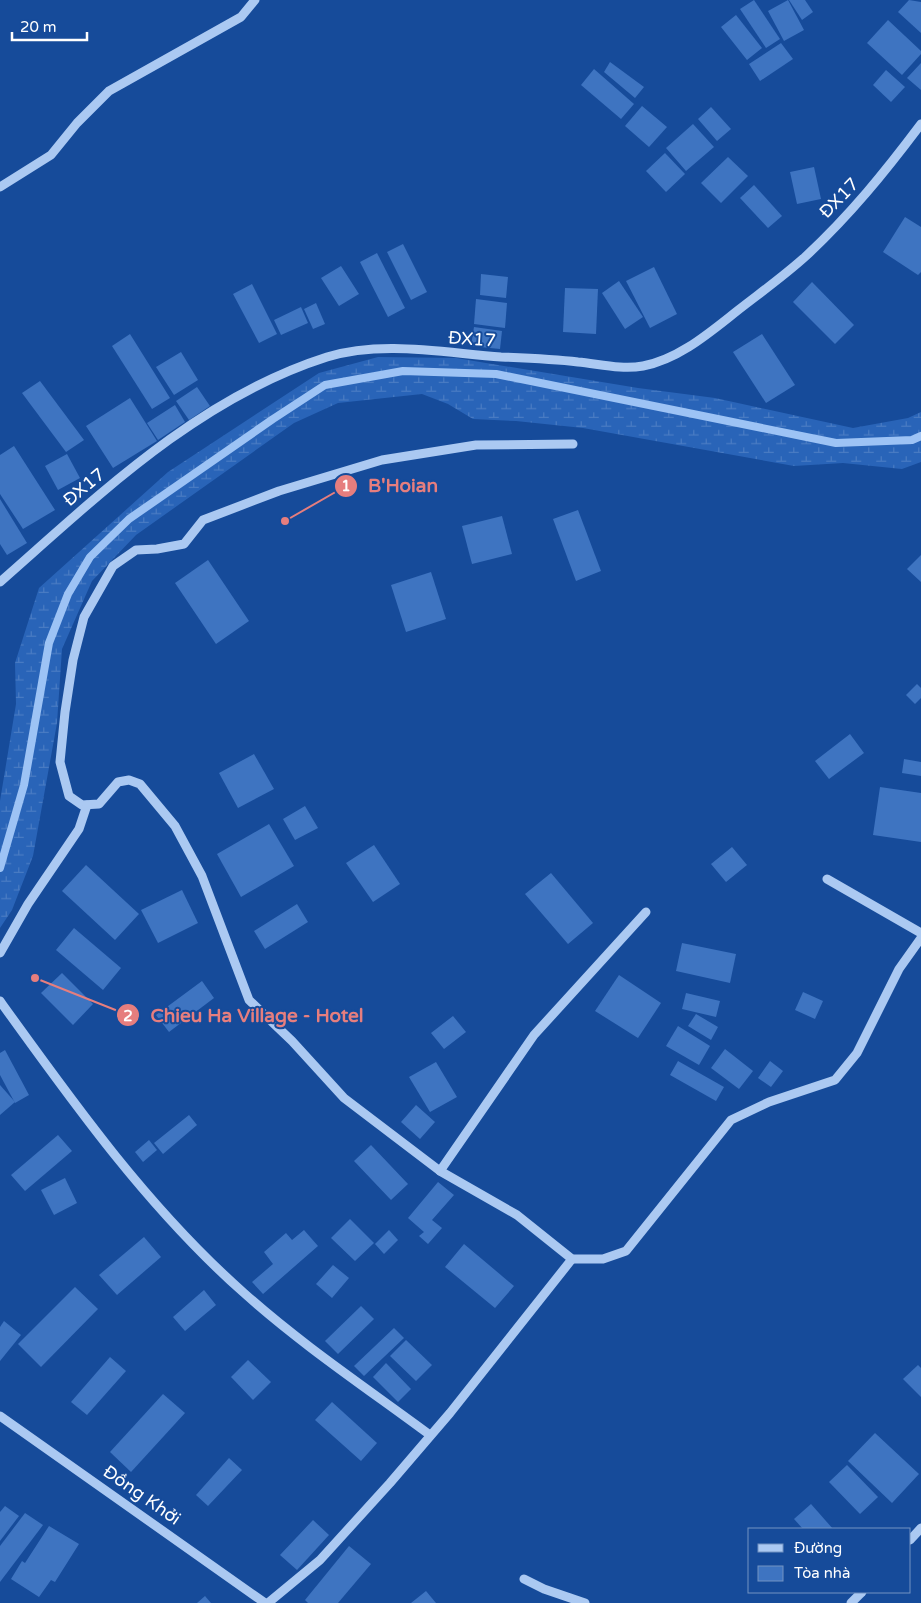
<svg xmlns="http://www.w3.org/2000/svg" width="921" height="1603" viewBox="0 0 921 1603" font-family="'Varela Round',sans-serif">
  <defs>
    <pattern id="wetland-marsh" width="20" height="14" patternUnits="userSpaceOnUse" patternTransform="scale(1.25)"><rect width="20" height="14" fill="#2964b8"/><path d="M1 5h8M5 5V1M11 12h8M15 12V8" fill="none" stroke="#497bc3"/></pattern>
  </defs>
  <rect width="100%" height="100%" fill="#164b9a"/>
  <!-- wetland -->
  <path fill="url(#wetland-marsh)" d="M378,357L456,358L638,388L715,398L853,428L908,418L921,412V462L902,469L843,463L794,466L583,428L516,421L473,419L448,404L422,394L338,403L294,423L136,535L92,581L62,649L57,723L33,856L12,910L0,928V801L16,704L15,663L39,588L168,472L319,373Z"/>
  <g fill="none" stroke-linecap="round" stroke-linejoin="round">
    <!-- stream -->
    <path stroke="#9dc3f5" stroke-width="8" d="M0,868L24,785L49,643L68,594L90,557L129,519L273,419L325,385L403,371L496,374L836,443L912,440L921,436"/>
  </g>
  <!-- building -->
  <g fill="#3e74c1">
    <path d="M754,0L780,39L766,48L740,9Z"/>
    <path d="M788,0L804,30L784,41L768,11Z"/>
    <path d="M789,0H805L813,12L802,20Z"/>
    <path d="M909,0L921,2V33L898,12Z"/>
    <path d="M736,15L762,48L747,60L721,27Z"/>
    <path d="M888,20L921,51V54L902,75L867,43Z"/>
    <path d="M781,43L793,59L760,81L749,64Z"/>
    <path d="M610,62L644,87L635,98L604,72Z"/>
    <path d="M921,63V90L907,78Z"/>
    <path d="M594,69L634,104L621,119L581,85Z"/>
    <path d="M886,70L905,87L891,102L873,85Z"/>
    <path d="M642,106L667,127L649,147L625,126Z"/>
    <path d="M711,107L731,129L717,141L698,119Z"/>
    <path d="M693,124L714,147L686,171L666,148Z"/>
    <path d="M665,153L685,174L666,192L646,171Z"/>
    <path d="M728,157L748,176L721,203L701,183Z"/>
    <path d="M814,167L821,199L797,204L790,172Z"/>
    <path d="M754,185L782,216L768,228L740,198Z"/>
    <path d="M905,217L921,227V272L918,275L883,252Z"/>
    <path d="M403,244L427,292L411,300L387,252Z"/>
    <path d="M377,253L405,308L388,317L360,262Z"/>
    <path d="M341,266L359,294L339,306L321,278Z"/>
    <path d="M654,267L677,314L650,328L626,281Z"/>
    <path d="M481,274L508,277L506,298L480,295Z"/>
    <path d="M619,281L643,317L625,329L602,293Z"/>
    <path d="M812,282L854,325L835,344L793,302Z"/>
    <path d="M252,284L277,334L259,343L233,294Z"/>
    <path d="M565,288L598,289L596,334L563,332Z"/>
    <path d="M476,299L507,303L505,328L474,324Z"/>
    <path d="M316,303L325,324L313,329L304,309Z"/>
    <path d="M301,307L308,323L281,335L274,320Z"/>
    <path d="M474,327L502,331L500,349L471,346Z"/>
    <path d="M130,334L170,398L152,409L112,346Z"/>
    <path d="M762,334L795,385L766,403L733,352Z"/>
    <path d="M181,352L198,380L174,395L156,367Z"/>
    <path d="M40,381L84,440L66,452L22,393Z"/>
    <path d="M197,387L210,406L189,420L176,401Z"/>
    <path d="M130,398L157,441L113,468L86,426Z"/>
    <path d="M175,405L185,422L158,440L147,423Z"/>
    <path d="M14,446L55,510L23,529L0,494V455Z"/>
    <path d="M67,454L80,478L58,490L45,466Z"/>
    <path d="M0,499L27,543L7,555L0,544Z"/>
    <path d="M578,510L601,571L576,581L553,519Z"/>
    <path d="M502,516L512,554L472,564L462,526Z"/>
    <path d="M921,555V582L907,569Z"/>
    <path d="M208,560L249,621L216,644L175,583Z"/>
    <path d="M431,572L446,619L406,632L391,585Z"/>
    <path d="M917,684L921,688V698L915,704L906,695Z"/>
    <path d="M850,734L864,753L829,779L815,761Z"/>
    <path d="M254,754L274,789L238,808L219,773Z"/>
    <path d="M904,759L921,762V776L902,773Z"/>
    <path d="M880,787L921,793V842L873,835Z"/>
    <path d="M305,806L318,828L295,840L283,819Z"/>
    <path d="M269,824L294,866L241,897L217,854Z"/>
    <path d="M374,845L400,884L373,902L346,863Z"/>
    <path d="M732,847L747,865L726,882L711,864Z"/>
    <path d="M86,865L139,914L115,940L62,891Z"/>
    <path d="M551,873L593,923L568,944L525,894Z"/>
    <path d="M182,890L198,923L158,943L141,910Z"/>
    <path d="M297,904L308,922L265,949L254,931Z"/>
    <path d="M74,928L121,968L103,990L56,950Z"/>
    <path d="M682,943L736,954L730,983L676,971Z"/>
    <path d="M62,973L93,1004L73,1025L41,993Z"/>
    <path d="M619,975L661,1003L638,1038L595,1011Z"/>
    <path d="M202,981L214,998L169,1032L156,1015Z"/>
    <path d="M803,992L823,1001L815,1019L795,1010Z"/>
    <path d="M686,993L720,1001L716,1017L682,1009Z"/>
    <path d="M696,1014L718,1027L711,1040L688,1026Z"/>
    <path d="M453,1016L466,1032L444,1049L431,1033Z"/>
    <path d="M678,1026L710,1046L699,1065L666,1046Z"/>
    <path d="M725,1049L753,1071L739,1089L711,1068Z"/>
    <path d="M5,1050L29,1095L15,1103L0,1075V1053Z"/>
    <path d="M678,1061L724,1087L716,1101L670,1075Z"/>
    <path d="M770,1061L783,1071L771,1087L758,1078Z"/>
    <path d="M436,1062L457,1097L430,1112L409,1077Z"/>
    <path d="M0,1085L15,1102L0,1115Z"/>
    <path d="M416,1105L435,1122L420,1139L401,1122Z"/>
    <path d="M189,1115L197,1125L163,1154L154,1143Z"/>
    <path d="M58,1135L72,1151L25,1191L11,1175Z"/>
    <path d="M149,1140L157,1150L143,1162L135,1152Z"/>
    <path d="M371,1145L408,1184L391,1200L354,1161Z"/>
    <path d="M65,1178L77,1203L54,1215L41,1190Z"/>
    <path d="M438,1182L454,1195L432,1220L442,1228L428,1244L419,1236L424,1232L408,1218Z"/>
    <path d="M350,1219L374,1243L355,1261L331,1238Z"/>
    <path d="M304,1230L318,1246L263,1294L252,1282L273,1264L264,1252L286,1233L292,1240Z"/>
    <path d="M389,1230L398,1240L384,1254L375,1244Z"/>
    <path d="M144,1237L161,1257L117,1295L99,1275Z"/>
    <path d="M464,1244L514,1286L495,1308L445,1267Z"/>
    <path d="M333,1265L349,1278L332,1298L316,1284Z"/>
    <path d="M75,1287L98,1309L41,1367L18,1344Z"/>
    <path d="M204,1290L216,1305L185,1331L173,1317Z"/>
    <path d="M361,1306L374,1319L338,1354L325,1341Z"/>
    <path d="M4,1321L21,1335L0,1361V1327Z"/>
    <path d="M394,1328L404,1338L364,1376L354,1366Z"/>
    <path d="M406,1340L432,1365L416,1381L390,1356Z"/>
    <path d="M110,1357L126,1371L87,1415L71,1402Z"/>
    <path d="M248,1360L271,1382L253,1400L231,1377Z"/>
    <path d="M386,1363L411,1389L398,1402L373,1377Z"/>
    <path d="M918,1365L921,1368V1397L903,1379Z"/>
    <path d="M163,1394L185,1413L131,1472L110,1452Z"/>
    <path d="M332,1402L377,1443L361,1461L315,1420Z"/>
    <path d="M875,1433L919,1474L892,1503L848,1461Z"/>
    <path d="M229,1458L242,1470L208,1506L196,1495Z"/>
    <path d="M847,1465L878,1497L860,1514L829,1482Z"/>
    <path d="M811,1504L833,1529H803L794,1519Z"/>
    <path d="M5,1506L19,1516L0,1541V1512Z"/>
    <path d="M25,1513L43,1525L0,1582V1546Z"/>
    <path d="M313,1520L329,1535L297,1570L280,1555Z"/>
    <path d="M49,1526L79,1544L55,1582L51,1580L39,1597L11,1579L22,1561L25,1563Z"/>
    <path d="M349,1546L371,1564L338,1603H308L305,1600Z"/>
    <path d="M426,1591L436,1603H411Z"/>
    <path d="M205,1596L211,1603H197Z"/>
  </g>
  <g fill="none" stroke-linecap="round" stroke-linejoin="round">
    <!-- minor -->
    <g stroke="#abc9f2" stroke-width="9">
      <path d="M0,187L51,155L77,123L109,91L241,17L255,0"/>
      <path d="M573,444L476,445L382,460L279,491L203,520L184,544L157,549L136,550L113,566L84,617L73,660L65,712L60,762L69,796L82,805L99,804L118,782L129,780L140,784L175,826L202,876L249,1000L292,1041L344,1098L440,1171L517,1215L572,1259H603L626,1251L731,1120L769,1102L835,1080L857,1053L899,969L921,938"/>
      <path d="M0,582C99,495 198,398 327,357C382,340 445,353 501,357C527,358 553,359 578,362C599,364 622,370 643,366C679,359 709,333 737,311C760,293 784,276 806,256C850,215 885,172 921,124"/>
      <path d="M827,879L921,933"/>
      <path d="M0,953L28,904L79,829L87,805"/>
      <path d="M0,1001C74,1104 149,1209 244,1293C302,1345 368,1389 430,1435"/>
      <path d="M440,1171L534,1035L646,912"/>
      <path d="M0,1416L265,1603"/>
      <path d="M910,1540L921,1528"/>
      <path d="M524,1579L544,1589L585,1603"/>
      <path d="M268,1603L320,1560L390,1483L450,1413L572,1259"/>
      <path d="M851,1603L862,1592"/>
    </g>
  </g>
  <g text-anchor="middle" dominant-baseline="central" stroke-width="4" stroke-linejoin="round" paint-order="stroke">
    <!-- street labels -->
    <g font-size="18" fill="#fff" stroke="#164b9a">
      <text transform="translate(839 198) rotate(-46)">ĐX17</text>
      <text transform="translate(472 339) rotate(4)">ĐX17</text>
      <text transform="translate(84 487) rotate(-40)">ĐX17</text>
      <text transform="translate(142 1495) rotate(35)">Đồng Khởi</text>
    </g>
  </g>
  <!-- callouts -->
  <path fill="none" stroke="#e67e7e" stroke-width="2" d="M285 521L346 486M35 978L128 1015"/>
  <g fill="#e67e7e" stroke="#164b9a" stroke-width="2">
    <circle cx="285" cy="521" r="5"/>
    <circle cx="35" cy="978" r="5"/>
    <circle cx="346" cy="486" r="12"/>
    <circle cx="128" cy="1015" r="12"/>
  </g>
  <g font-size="15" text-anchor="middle" font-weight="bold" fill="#fff">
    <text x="346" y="491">1</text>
    <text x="128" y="1021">2</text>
  </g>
  <g font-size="19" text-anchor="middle" font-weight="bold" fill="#e67e7e" stroke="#164b9a" stroke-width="4" stroke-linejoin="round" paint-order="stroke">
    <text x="403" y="492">B'Hoian</text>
    <text x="257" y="1022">Chieu Ha Village - Hotel</text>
  </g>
  <!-- legend -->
  <rect x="748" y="1528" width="162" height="65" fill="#164b9a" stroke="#7393c2"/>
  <rect x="758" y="1544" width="25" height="8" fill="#abc9f2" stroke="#7393c2"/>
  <text x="794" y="1553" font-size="15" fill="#ffffff">Đường</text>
  <rect x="758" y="1566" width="25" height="15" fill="#3e74c1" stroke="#7393c2"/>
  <text x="794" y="1578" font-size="15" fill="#ffffff">Tòa nhà</text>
  <!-- scale -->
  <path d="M12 32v8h75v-8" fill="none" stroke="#ffffff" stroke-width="2.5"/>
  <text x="20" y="32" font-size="15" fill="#ffffff" stroke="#164b9a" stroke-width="4" paint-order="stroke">20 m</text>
</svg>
